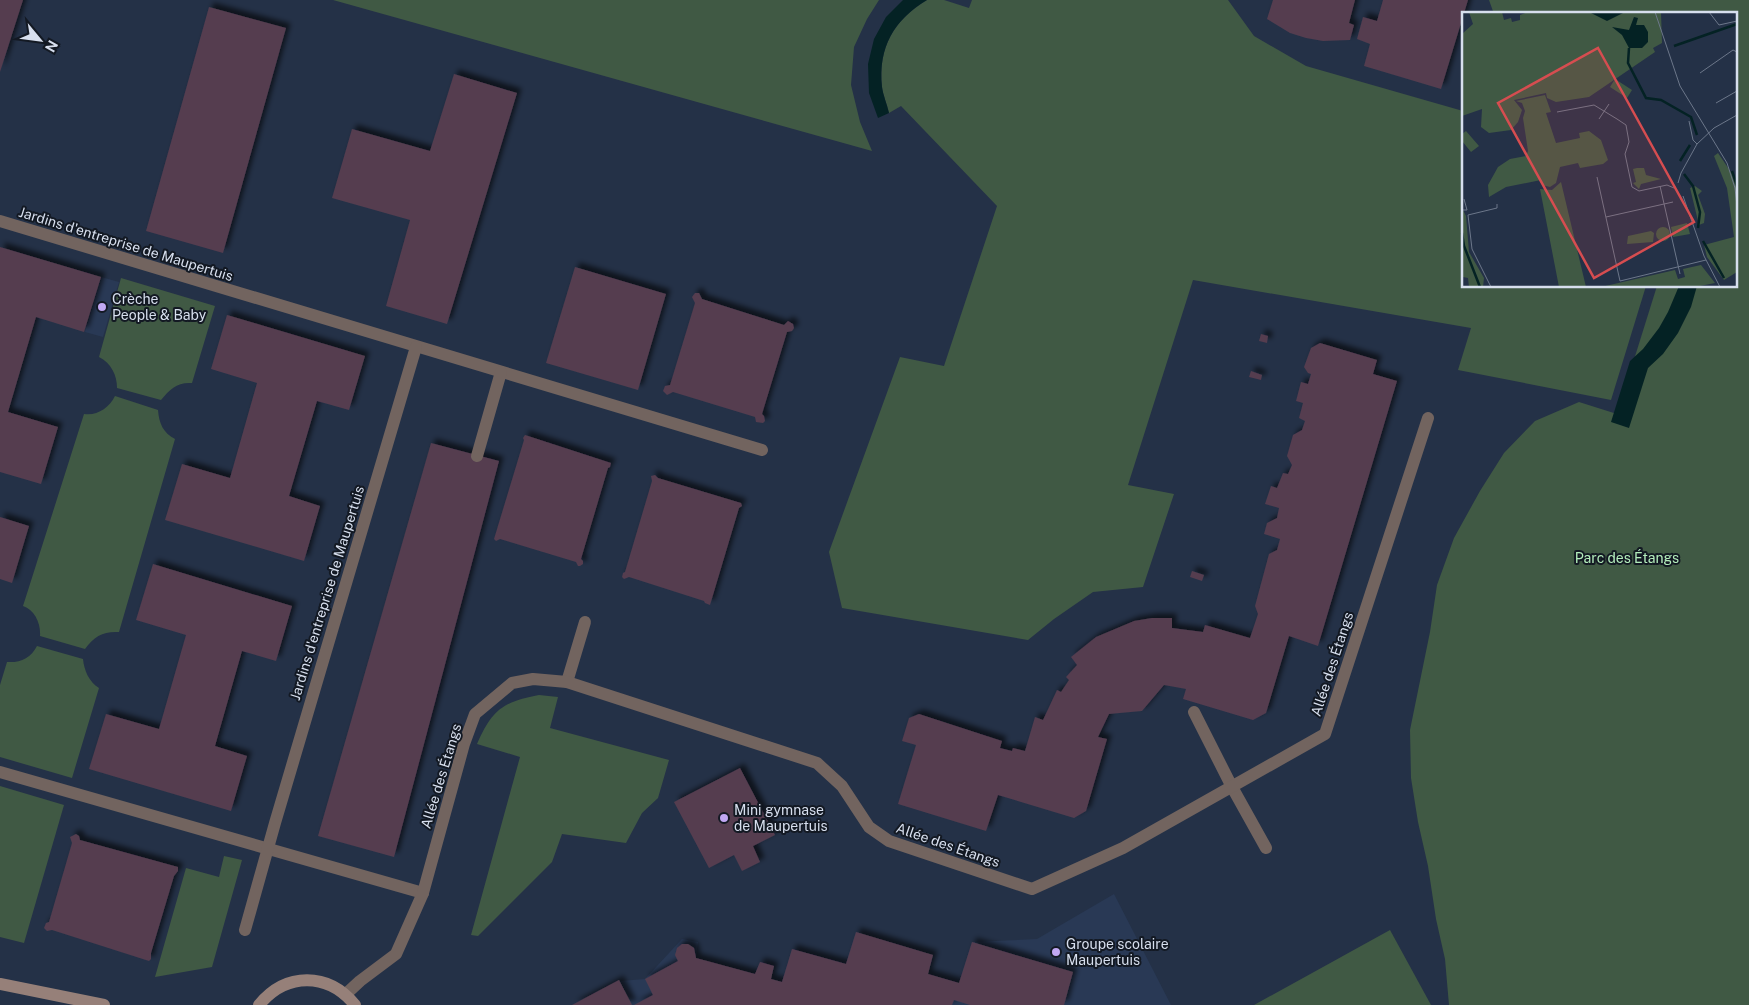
<svg xmlns="http://www.w3.org/2000/svg" width="1749" height="1005" viewBox="0 0 1749 1005" font-family="'Public Sans',sans-serif">
  <defs>
    <filter id="shadow"><feDropShadow dx="4.5" dy="-4.5" stdDeviation="2.5" flood-color="#0009"/></filter>
  </defs>
  <rect width="100%" height="100%" fill="#243147"/>
  <!-- built -->
  <g fill="#293955">
    <path d="M101,277L119,282L103,337L85,332Z"/>
    <path d="M1114,894L1171,1005H574L620,981L645,979L682,939L698,942L696,958L755,974L760,962L774,966L771,979L782,982L792,949L846,963L856,932L933,955L928,974L959,983L972,942L1037,939Z"/>
  </g>
  <!-- green -->
  <g fill="#405944">
    <path d="M333,0H879L867,19L854,47L851,85L860,122L872,151Z"/>
    <path d="M927,0H944L969,8L972,0H1228L1254,36L1306,66L1463,111V286H1646L1611,400L1458,370L1471,328L1193,280L1128,485L1174,494L1143,587L1093,592L1054,619L1028,640L842,608L829,552L900,357L944,366L997,206L901,106L889,113C887,104 883,95 882,87C878,47 894,20 927,0Z"/>
    <path d="M1489,0H1749V1005H1449L1445,959L1436,919L1428,866L1418,822L1411,778L1410,730L1430,632L1437,585L1454,538L1480,491L1504,453L1535,421L1579,402L1617,414L1657,286H1735V14H1494Z"/>
    <path d="M121,278L215,306L192,383C177,382 170,389 161,400L117,388C117,375 111,363 99,357Z"/>
    <path d="M115,396L158,410C159,423 163,433 175,439L119,632C104,631 94,636 85,649L40,636C41,624 35,610 23,606L84,414C97,416 109,408 115,396Z"/>
    <path d="M37,646L83,659C84,670 89,682 99,688L72,778L0,757V685L7,662C20,663 31,658 37,646Z"/>
    <path d="M539,695L558,697L550,728L669,760L658,798L642,813L626,843L562,834L552,862L478,936L471,935L520,757L477,744C492,710 502,702 539,695Z"/>
    <path d="M0,786L64,805L24,943L0,937Z"/>
    <path d="M224,856L242,860L212,967L155,977L186,868L219,877Z"/>
    <path d="M1390,930L1431,1005H1254Z"/>
  </g>
  <!-- water -->
  <g fill="#042224">
    <path d="M903,0H927C894,20 878,47 882,87C883,95 887,104 889,113L878,118L869,93L868,64L874,39L886,17Z"/>
    <path d="M1679,286H1697L1691,307L1678,333L1663,354L1648,368L1629,428L1611,422L1630,361L1643,349L1659,328L1668,312Z"/>
  </g>
  <!-- building -->
  <g fill="#543d4f" filter="url(#shadow)">
    <path d="M0,0H23L0,72Z"/>
    <path d="M1273,0H1355L1349,23L1354,25L1350,40L1323,41L1306,38L1290,33L1267,19Z"/>
    <path d="M1383,0H1468L1441,89L1364,66L1370,44L1357,39L1363,17L1377,21Z"/>
    <path d="M209,7L286,28L223,253L146,231Z"/>
    <path d="M454,74L517,93L447,324L386,306L410,220L332,198L352,129L430,151Z"/>
    <path d="M0,247L101,277L84,332L36,317L8,412L58,427L41,484L0,472Z"/>
    <path d="M575,267L666,294L638,390L546,363Z"/>
    <path d="M695,293H699L702,299L784,325L788,321L793,324L794,328L792,331L787,332L762,414L764,416L765,421L763,423L756,422L755,417L673,392L667,395L663,391L665,386L670,385L695,303L692,297Z"/>
    <path d="M227,315L365,356L349,410L317,401L289,496L320,506L304,561L165,520L182,464L230,478L257,383L211,369Z"/>
    <path d="M1261,334L1268,336L1267,343L1259,341Z"/>
    <path d="M1320,343L1377,360L1373,374L1397,381L1318,646L1289,636L1266,713L1253,720L1183,699L1186,689L1164,685L1142,711L1109,714L1098,737L1107,739L1086,811L1074,818L998,795L986,831L898,804L916,745L902,741L909,718L919,714L1002,741L1000,748L1012,751L1013,748L1025,751L1035,717L1043,720L1057,690L1061,692L1069,680L1066,677L1077,665L1071,657L1096,637L1134,621L1152,618H1172V628L1203,632L1205,625L1250,638L1258,614L1255,606L1269,554L1277,550L1280,539L1264,534L1267,523L1277,518L1279,508L1265,504L1271,486L1277,488L1283,473L1288,474L1292,465L1287,456L1293,435L1302,430L1305,421L1299,418L1303,403L1296,401L1301,382L1308,384L1311,374L1308,373L1304,367L1311,348Z"/>
    <path d="M1251,371L1262,375L1261,380L1249,377Z"/>
    <path d="M525,435L611,463L610,467L608,468L581,559L583,561V564L580,566H578L576,562L500,539L496,541L494,539L524,440L523,438Z"/>
    <path d="M431,443L499,461L394,857L318,836Z"/>
    <path d="M655,475L658,478L741,503L742,506L739,508L710,605L705,603L704,601L629,577L624,579L622,577L623,573L625,572L652,481L651,476Z"/>
    <path d="M0,517L29,526L12,583L0,579Z"/>
    <path d="M153,564L292,606L276,661L242,651L215,746L247,756L231,811L89,769L106,714L159,729L186,635L136,620Z"/>
    <path d="M1192,571L1204,575L1202,581L1190,577Z"/>
    <path d="M740,768L775,835L753,846L760,862L742,871L734,855L709,868L674,802Z"/>
    <path d="M76,834L79,836L80,840L178,867V871L174,876L151,953V959L149,961L52,930L47,931L44,928L46,923L49,922L72,843L70,837Z"/>
    <path d="M856,932L933,955L928,974L959,983L972,942L1073,972L1064,1005H970L954,1000L952,1005H634L653,995L645,979L678,961L675,955L677,948L682,944H688L694,948L696,958L755,974L760,962L774,966L771,979L782,982L792,949L846,964Z"/>
    <path d="M619,980L632,1005H572L602,989Z"/>
  </g>
  <g fill="none" stroke-linecap="round" stroke-linejoin="round">
    <!-- lane -->
    <g stroke="#72645f" stroke-width="12">
      <path d="M0,221L762,450"/>
      <path d="M477,456L501,372"/>
      <path d="M567,682L585,622"/>
      <path d="M1194,712L1232,787L1266,848"/>
      <path d="M0,772L423,893"/>
      <path d="M245,930L275,823L416,347"/>
    </g>
    <!-- street -->
    <path stroke="#72645f" stroke-width="12" d="M346,994L360,981L396,954L423,893L464,744L475,714L512,683L533,679L567,682L817,763L842,786L869,827L889,841L1032,889L1123,848L1325,734L1428,418"/>
    <!-- secondary -->
    <g stroke="#968079" stroke-width="12">
      <path d="M0,984L104,1005"/>
      <path d="M259,1005C286,972 328,972 355,1005"/>
    </g>
  </g>
  <!-- markers -->
  <g fill="#c1a8f3" stroke="#131923" stroke-width="2">
    <circle cx="102" cy="307" r="5"/>
    <circle cx="724" cy="818" r="5"/>
    <circle cx="1056" cy="952" r="5"/>
  </g>
  <g text-anchor="middle" dominant-baseline="central" stroke-width="4" stroke-linejoin="round" paint-order="stroke">
    <!-- street labels -->
    <g font-size="14" fill="#d7dfee" stroke="#131923">
      <text transform="translate(126 244) rotate(17)">Jardins d'entreprise de Maupertuis</text>
      <text transform="translate(327 593) rotate(-73)">Jardins d'entreprise de Maupertuis</text>
      <text transform="translate(1332 664) rotate(-72)">Allée des Étangs</text>
      <text transform="translate(441 776) rotate(-73)">Allée des Étangs</text>
      <text transform="translate(948 845) rotate(19)">Allée des Étangs</text>
    </g>
    <!-- poi labels -->
    <g font-size="14" fill="#d7dfee" stroke="#131923" text-anchor="start">
      <text x="112" y="299">Crèche<tspan x="112" dy="16">People &amp; Baby</tspan></text>
      <text x="734" y="810">Mini gymnase<tspan x="734" dy="16">de Maupertuis</tspan></text>
      <text x="1066" y="944">Groupe scolaire<tspan x="1066" dy="16">Maupertuis</tspan></text>
    </g>
    <!-- park labels -->
    <g font-size="14" fill="#b4edbc" stroke="#131923">
      <text x="1627" y="558">Parc des Étangs</text>
    </g>
  </g>
  <!-- overview -->
  <g transform="translate(1462 12)">
    <rect width="275" height="275" fill="#243147"/>
    <path d="M7,0H40L42,8L49,6L50,10L58,8V3L66,0H199L200,31L191,36L193,40L127,85L94,90L85,86L84,81L52,88L60,98L56,110L49,118L27,121L19,115L20,97L0,104V22L11,12ZM153,67L170,78L165,86L148,75ZM83,83L89,100L84,101L94,131L118,126L117,121L127,119L139,128L146,148L141,152L118,156L116,151L98,155L94,171L88,175L80,173L79,168L44,175L27,185L26,173L36,155L48,147L64,144L66,139L61,106L63,99L60,91L54,89ZM4,119L17,134L9,140L0,129V122ZM256,141L275,169V260L262,268L245,245L242,233L272,225L265,176L252,144ZM175,156H182L184,163L199,167L179,172L177,177L171,171L174,170L171,157ZM99,170L124,275H97L78,177L90,178ZM233,174L240,179L236,183L243,202L242,211L237,213L228,176ZM0,196L4,204L7,240L22,266L21,275H7L6,266L1,265ZM225,211L228,222L211,225L209,215ZM194 222a7 7 0 1 1 14 0a7 7 0 1 1-14 0ZM189,219L192,221L191,230L165,232L166,224ZM239,253L253,271L233,275H139L213,258L216,267L223,265L221,257Z" fill="#405944"/>
    <path d="M127,0H163L145,9ZM172,5L176,6L174,13H182L186,20V30L180,36H167L160,23L150,15L167,18Z" fill="#042224"/>
    <path fill="none" stroke="#042224" stroke-width="2.5" d="M212,34L275,12M167,36L166,51L184,86L199,88L229,105L235,123M218,149L228,133M270,159L275,174M222,162L231,174L238,200L236,216M0,221L2,234L18,275M241,229L262,266"/>
    <path fill="none" stroke="#6c778a" stroke-width="1" d="M193,0L218,74L265,151L273,176L275,194M247,0L257,13L275,9M238,61L271,38L275,40M254,91L275,79M95,100L132,93L155,107L164,113L167,130L163,142L170,175L177,179L205,173L212,176M137,107L147,92M227,109L231,128L235,132M135,165L158,269L244,248M216,171L219,161L235,132L252,116L275,103M198,174L218,262M221,184L242,244L258,275M0,198H5L2,187M144,205L211,190M29,275L10,237L6,203L35,196V192"/>
    <path fill="#d64d50" fill-opacity="0.15" stroke="#d64d50" stroke-width="2.5" d="M136,36L232,210L132,266L36,91Z"/>
    <rect width="275" height="275" fill="none" stroke="#d7dfee" stroke-width="2.5"/>
  </g>
  <!-- north arrow -->
  <g transform="translate(40 40) rotate(119)" stroke="#131923" stroke-width="4" paint-order="stroke">
  <path d="M0-4L9 19L0 12L-9 19Z" fill="#d7dfee"/>
  <text y="-8" font-size="14" font-weight="bold" text-anchor="middle" fill="#d7dfee">N</text>
  </g>
</svg>
